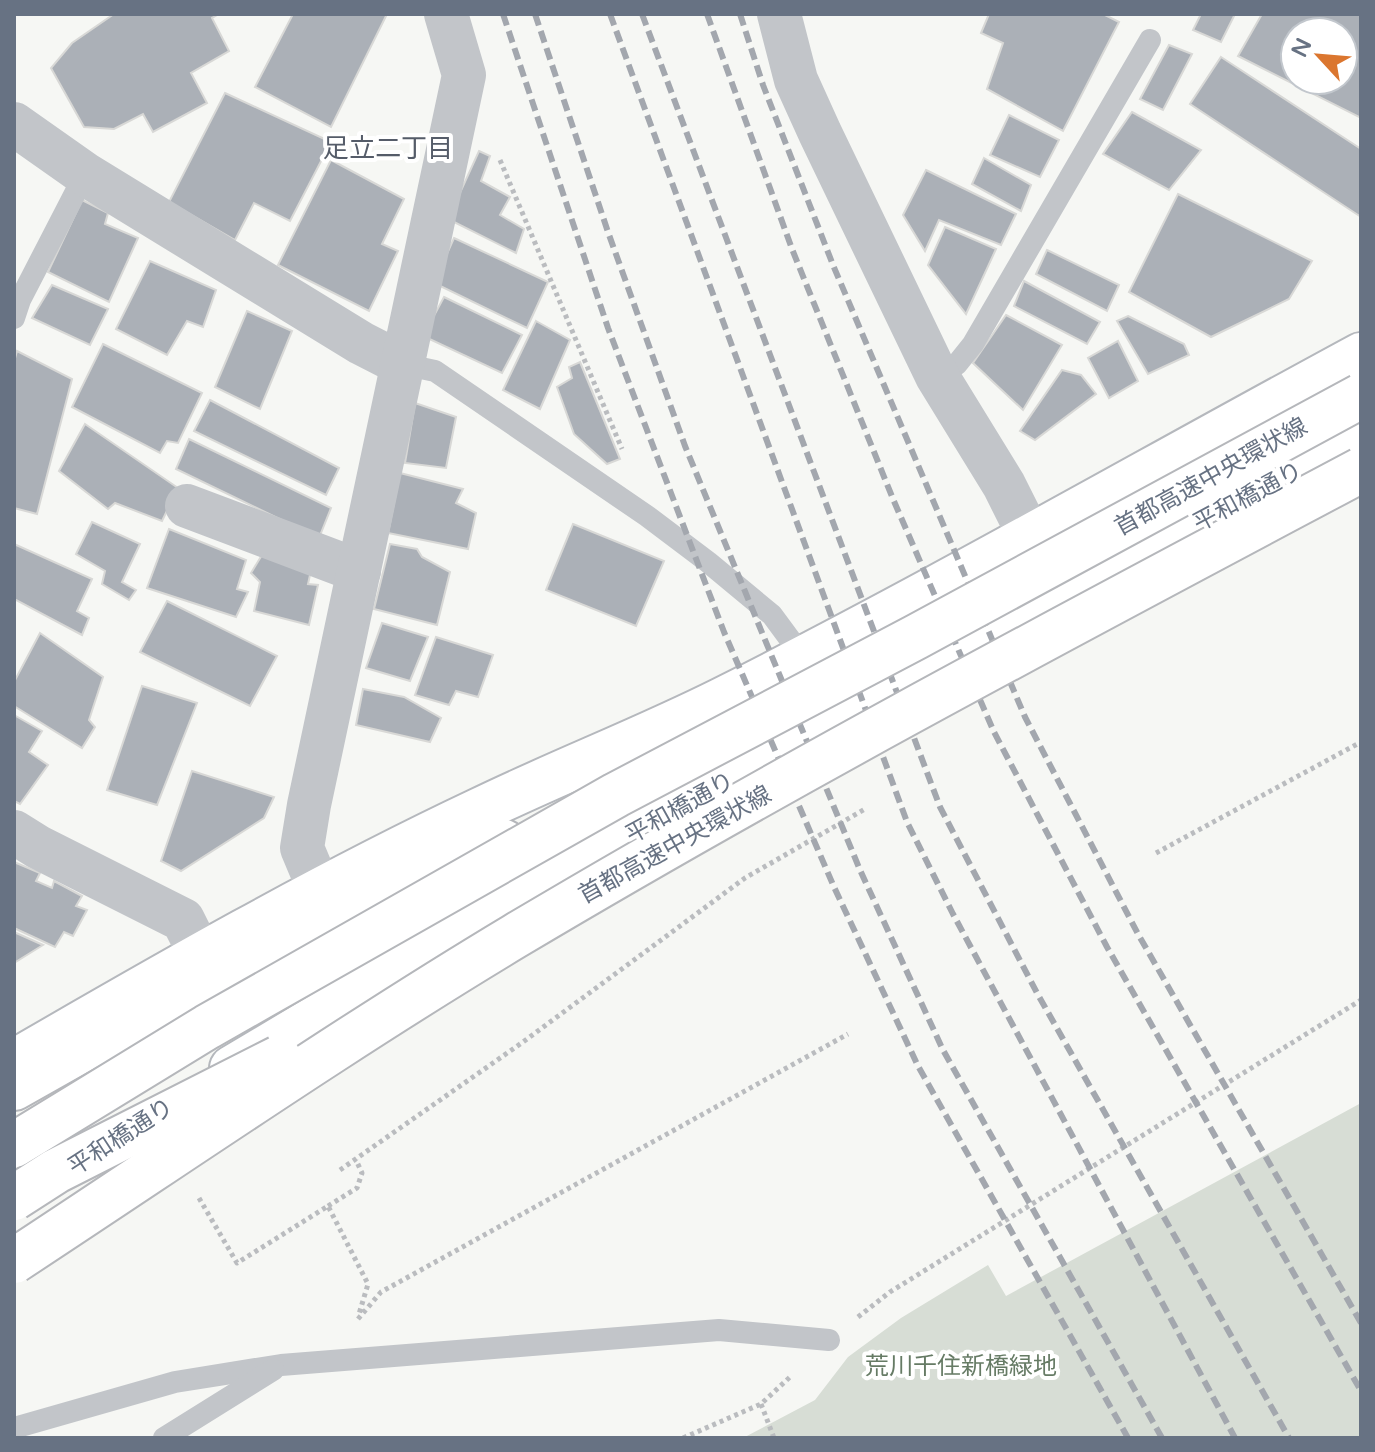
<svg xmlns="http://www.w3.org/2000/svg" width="1375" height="1452" viewBox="0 0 1375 1452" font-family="'Varela Round','Noto Sans JP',sans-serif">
  <rect width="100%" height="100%" fill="#f6f7f4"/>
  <!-- green -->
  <path fill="#d7ddd5" d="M1361,1103V1438H743L815,1400L848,1357L901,1318L988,1265L1006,1296Z"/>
  <!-- building -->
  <g fill="#abb0b7" stroke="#d8d8d6" stroke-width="2" fill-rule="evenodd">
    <path d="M114,14H219L212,18L229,51L191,73L207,103L153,132L143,114L114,129L84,127L51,68L72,43Z"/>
    <path d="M293,14H387L331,127L255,87Z"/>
    <path d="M989,14H1103L1119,22L1063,131L987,89L1003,43L981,33Z"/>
    <path d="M1201,14H1235L1221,42L1193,30Z"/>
    <path d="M1262,14H1361V118L1238,56ZM1295,32H1343V80H1295Z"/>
    <path d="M1169,45L1192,54L1163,110L1140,99Z"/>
    <path d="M1221,57L1361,149V217L1190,104Z"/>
    <path d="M225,93L331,142L290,221L254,203L235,240L169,202Z"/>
    <path d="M1132,112L1201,150L1169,190L1103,154Z"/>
    <path d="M1009,115L1059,140L1040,177L990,155Z"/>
    <path d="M479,151L490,156L481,181L510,197L500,215L524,229L516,253L448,219Z"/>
    <path d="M984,158L1031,185L1021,211L972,184Z"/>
    <path d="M331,160L404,199L382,244L398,251L369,311L278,265Z"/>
    <path d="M926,170L1016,214L1001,245L939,220L925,251L903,215Z"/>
    <path d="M1178,194L1312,261L1289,299L1211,337L1129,292Z"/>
    <path d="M82,200L108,213L105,224L138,238L109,302L48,272Z"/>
    <path d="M945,227L996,249L966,314L928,265Z"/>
    <path d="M454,238L548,282L527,328L434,283Z"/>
    <path d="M1047,250L1119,285L1107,311L1036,274Z"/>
    <path d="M150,261L216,290L203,327L187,321L167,355L116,329Z"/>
    <path d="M1024,281L1100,322L1087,344L1014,306Z"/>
    <path d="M52,285L108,309L90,345L32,318Z"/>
    <path d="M444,297L522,335L502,373L423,336Z"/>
    <path d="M247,311L292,331L260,409L215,387Z"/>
    <path d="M1006,315L1062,345L1023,410L973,363Z"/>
    <path d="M1128,316L1184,344L1189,355L1148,374L1117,321Z"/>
    <path d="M536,321L570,340L540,409L503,390Z"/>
    <path d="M1118,341L1138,381L1109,398L1088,358Z"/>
    <path d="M103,344L202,393L178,443L167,441L160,453L72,407Z"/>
    <path d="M17,351L72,379L37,514L14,508V362Z"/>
    <path d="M580,362L620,459L607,464L574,434L557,387L572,378L569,367Z"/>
    <path d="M1062,370L1081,375L1096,394L1035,440L1020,431Z"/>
    <path d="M210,400L339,468L326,495L194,431Z"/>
    <path d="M415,403L456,417L446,468L405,463Z"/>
    <path d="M85,424L178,488L162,521L115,503L108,509L59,471Z"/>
    <path d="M189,439L331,508L319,538L176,469Z"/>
    <path d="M400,473L463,489L456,503L476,513L468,549L388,533Z"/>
    <path d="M92,522L140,544L122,582L136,590L129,600L102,584L105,571L76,554Z"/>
    <path d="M573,524L664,561L636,626L546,590Z"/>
    <path d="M169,529L246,560L237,589L248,592L236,617L147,588Z"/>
    <path d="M14,544L92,579L77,611L89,618L82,635L14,599Z"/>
    <path d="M390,544L417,549L422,557L450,572L437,625L374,609Z"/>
    <path d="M265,550L312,566L308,584L318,585L309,625L254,611L260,582L251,573Z"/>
    <path d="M167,601L277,656L250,706L140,652Z"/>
    <path d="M382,623L428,637L410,681L366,668Z"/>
    <path d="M40,633L103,677L89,720L95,727L82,748L14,706V682Z"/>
    <path d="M436,637L493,655L478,697L456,691L449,705L415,695Z"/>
    <path d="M142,686L197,703L157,805L107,790Z"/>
    <path d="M363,689L404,697L441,718L430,742L356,725Z"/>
    <path d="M14,715L42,731L29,752L48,765L20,804L14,801Z"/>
    <path d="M192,771L274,797L264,818L181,871L161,861Z"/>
    <path d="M14,862L40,873L36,881L52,888L54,881L82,896L76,906L87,910L73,936L64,932L55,947L14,928Z"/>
    <path d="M14,932L43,945L14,963Z"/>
  </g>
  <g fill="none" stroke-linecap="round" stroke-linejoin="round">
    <!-- primary casing -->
    <g stroke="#b5b8bd" stroke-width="48">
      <g id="primary">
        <path d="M14,1062C166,974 319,886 478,811C558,772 642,740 722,700C938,591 1148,470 1361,355"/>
        <path d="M232,1068L441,943L929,667L1361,437"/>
      </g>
    </g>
    <!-- highway casing -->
    <g stroke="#b5b7bb" stroke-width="48">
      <path id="highway" d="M14,1088L307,923L504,842"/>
    </g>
    <!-- path -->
    <g stroke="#babcbf" stroke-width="5" stroke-dasharray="4 4" stroke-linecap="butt">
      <path d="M500,160L622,449"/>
      <path d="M1156,853L1361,742"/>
      <path d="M340,1170L523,1042L745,878L865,809"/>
      <path d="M199,1198L237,1263L328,1206L368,1284L359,1314"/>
      <path d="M328,1206L357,1188L362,1173L356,1160"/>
      <path d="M858,1317L890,1292L1361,1000"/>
      <path d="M358,1319L381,1292L848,1034"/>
      <path d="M761,1404L774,1438"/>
      <path d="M683,1438L761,1404L790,1377"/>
    </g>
    <!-- lane -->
    <g stroke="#c2c5c9" stroke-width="22">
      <path d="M14,318L20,300L85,174"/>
      <path d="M402,364L435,371L647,516L708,562L772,615L803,657"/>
      <path d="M937,376L957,364L973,344L1150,40"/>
      <path d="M14,1428L175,1382L281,1365L719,1330L829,1340"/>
      <path d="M164,1438L273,1370"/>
    </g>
    <!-- street -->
    <g stroke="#c2c5c9" stroke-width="44">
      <path d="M779,14L796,80L820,133L937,376L1004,485L1029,535"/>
      <path d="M14,124L85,174L361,343L402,364"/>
      <path d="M187,506L359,571"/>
      <path d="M14,832L38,847L183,920L200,954"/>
      <path d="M320,891L302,848L309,805L464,75L446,14"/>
    </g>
    <!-- primary -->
    <use href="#primary" stroke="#fff" stroke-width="44"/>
    <!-- highway -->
    <use href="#highway" stroke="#fff" stroke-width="44"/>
    <!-- rail -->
    <g stroke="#a3a7ae" stroke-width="6" stroke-dasharray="12 6" stroke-linecap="butt">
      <path d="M503,14L608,328L724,632L834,887L918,1066L1128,1438"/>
      <path d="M535,14L608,232L685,446L860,870L943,1050L1162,1438"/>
      <path d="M610,14L907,822L953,914L1235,1438"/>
      <path d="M642,14L940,807L1037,993L1289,1438"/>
      <path d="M707,14L792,249L893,499L994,732L1107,947L1361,1391"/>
      <path d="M740,14L763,85L833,265L1025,717L1138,934L1361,1323"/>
    </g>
    <!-- highway-bridge casing -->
    <g stroke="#b5b7bb" stroke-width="48" stroke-linecap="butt">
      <g id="highway-bridge">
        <path d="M14,1145L207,1027L616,795L916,637L1361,396"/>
        <path d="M14,1198L56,1171L279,1058"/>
        <path d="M14,1261C180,1152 345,1038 515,936C792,771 1077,621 1361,470"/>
      </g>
    </g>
    <!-- highway-bridge -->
    <use href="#highway-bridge" stroke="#fff" stroke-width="44"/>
  </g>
  <g text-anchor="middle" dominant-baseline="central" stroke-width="8" stroke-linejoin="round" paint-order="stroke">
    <!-- street labels -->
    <g font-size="24" fill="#677283" stroke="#fff">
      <text transform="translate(1211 477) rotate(-29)">首都高速中央環状線</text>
      <text transform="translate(1248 497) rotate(-28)">平和橋通り</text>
      <text transform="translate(680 808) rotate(-29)">平和橋通り</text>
      <text transform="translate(675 845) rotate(-29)">首都高速中央環状線</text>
      <text transform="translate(121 1137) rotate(-33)">平和橋通り</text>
    </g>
    <!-- park labels -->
    <g font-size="24" fill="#667b65" stroke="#fff">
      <text x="961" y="1366">荒川千住新橋緑地</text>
    </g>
    <!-- neighbourhood labels -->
    <g font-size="26" fill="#555c69" stroke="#fff">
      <text x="388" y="148">足立二丁目</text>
    </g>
  </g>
  <!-- border -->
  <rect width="1375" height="1452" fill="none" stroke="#677283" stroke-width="32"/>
  <!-- north arrow -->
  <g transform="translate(1319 56) rotate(296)"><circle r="38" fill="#ffffff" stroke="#c2c7cd" stroke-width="2"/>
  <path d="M0-6L14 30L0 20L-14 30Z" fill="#db762f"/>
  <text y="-12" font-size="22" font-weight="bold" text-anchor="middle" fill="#677283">N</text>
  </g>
</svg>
